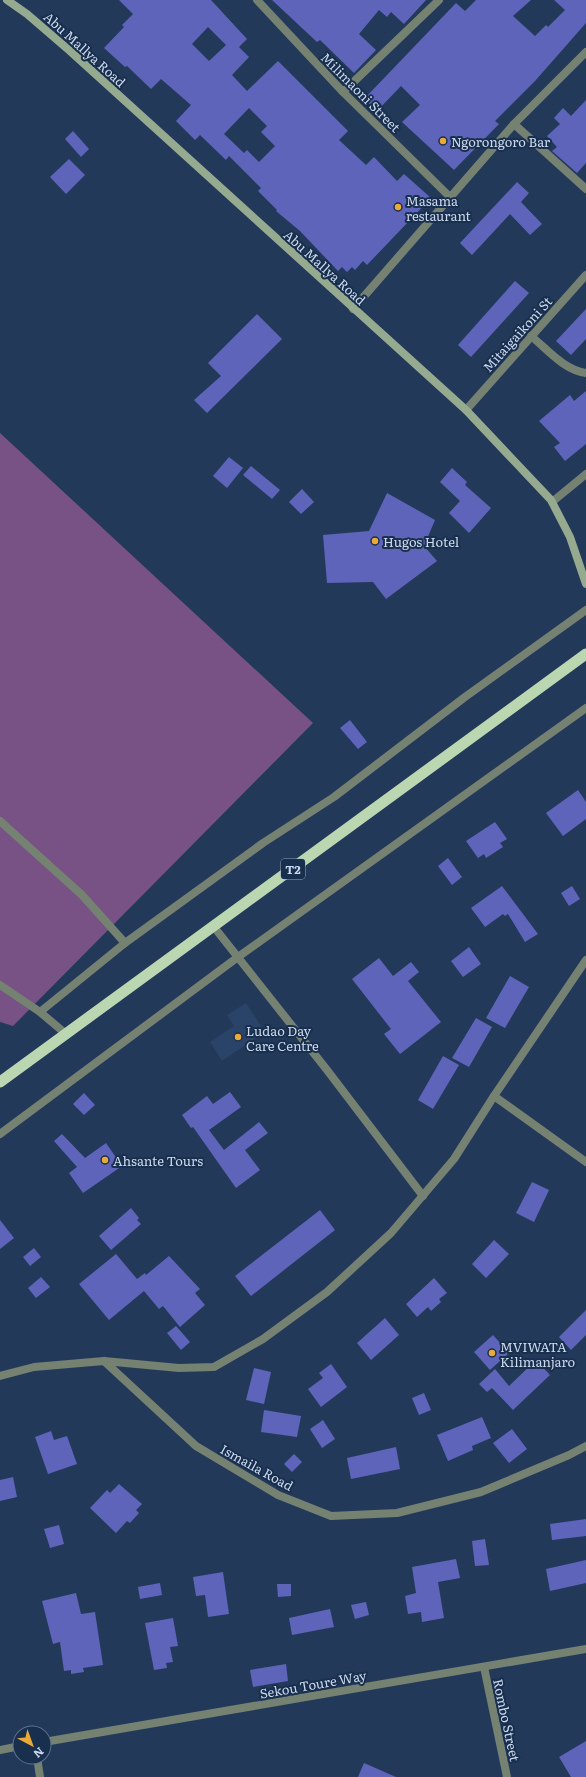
<svg xmlns="http://www.w3.org/2000/svg" width="586" height="1777" viewBox="0 0 586 1777" font-family="Literata,serif">
  <rect width="100%" height="100%" fill="#23395a"/>
  <!-- built -->
  <path fill="#294369" d="M246,1003L265,1032L222,1061L210,1042L234,1026L227,1015Z"/>
  <!-- green -->
  <path fill="#785284" d="M0,433L313,723L13,1026L0,1022Z"/>
  <!-- building -->
  <g fill="#5e64ba" fill-rule="evenodd">
    <path d="M119,0H211L247,39L239,47L249,57L232,75L247,91L278,61L348,131L339,140L366,165L374,157L397,181L404,174L431,198L367,265L363,261L355,270L352,267L347,272L342,267L338,271L300,231L276,211L277,210L258,191L261,188L229,156L226,160L200,135L195,140L176,121L191,105L161,79L151,89L127,66L125,67L104,48L124,27L122,25L133,14ZM208,27L226,45L209,61L192,44ZM249,108L267,126L261,132L275,146L259,162L247,150L244,153L224,134Z"/>
    <path d="M272,0H426L404,24L391,12L387,17L379,10L359,34L376,50L354,73L320,40L317,42Z"/>
    <path d="M476,0H531L513,16L535,36L546,25L548,27L565,10L554,0H586V23L535,81L495,121L499,124L454,170L402,122L420,105L401,86L377,111L364,99L456,3L465,11Z"/>
    <path d="M586,100V163L577,173L552,151L557,147L547,136L560,124L554,118L563,108L571,116Z"/>
    <path d="M73,131L89,149L81,157L65,139Z"/>
    <path d="M69,159L85,175L66,194L50,177Z"/>
    <path d="M517,182L529,193L521,202L542,224L530,235L510,214L472,255L460,243Z"/>
    <path d="M515,281L529,293L471,357L458,345Z"/>
    <path d="M586,309V339L571,355L556,341Z"/>
    <path d="M257,314L282,339L207,413L194,400L221,376L208,363Z"/>
    <path d="M586,391V444L565,461L554,447L560,443L539,421L570,395L574,401Z"/>
    <path d="M229,457L243,468L227,488L213,476Z"/>
    <path d="M251,466L280,490L272,499L243,475Z"/>
    <path d="M452,468L467,482L465,485L491,508L469,533L449,513L460,501L440,482Z"/>
    <path d="M302,489L314,502L301,514L289,502Z"/>
    <path d="M387,493L435,520L424,546L437,561L386,599L373,582L327,583L323,535L369,531Z"/>
    <path d="M350,720L367,742L358,749L340,728Z"/>
    <path d="M578,790L586,802V819L563,836L546,813Z"/>
    <path d="M495,822L507,839L500,843L503,847L486,858L484,854L478,858L466,841Z"/>
    <path d="M448,858L462,877L452,885L438,866Z"/>
    <path d="M502,886L538,934L525,942L508,914L505,916L503,914L485,927L471,908Z"/>
    <path d="M572,886L580,899L569,906L561,893Z"/>
    <path d="M469,947L481,964L463,977L451,961Z"/>
    <path d="M379,958L393,976L411,962L419,972L408,981L441,1022L400,1054L384,1034L391,1029L352,979Z"/>
    <path d="M510,976L529,987L505,1028L486,1018Z"/>
    <path d="M476,1018L492,1027L469,1067L452,1058Z"/>
    <path d="M443,1056L459,1065L433,1109L418,1100Z"/>
    <path d="M230,1092L241,1107L209,1130L224,1150L259,1122L268,1133L245,1150L260,1170L236,1188L193,1127L191,1128L182,1115L207,1096L213,1104Z"/>
    <path d="M84,1093L95,1105L84,1115L73,1104Z"/>
    <path d="M62,1134L85,1158L106,1143L122,1166L83,1193L69,1173L77,1167L54,1141Z"/>
    <path d="M532,1182L549,1190L534,1222L516,1213Z"/>
    <path d="M131,1208L139,1218L137,1220L141,1224L111,1250L99,1236Z"/>
    <path d="M320,1210L335,1230L251,1296L235,1276Z"/>
    <path d="M0,1220L14,1238L0,1249Z"/>
    <path d="M494,1240L509,1254L486,1278L472,1264Z"/>
    <path d="M34,1248L41,1257L30,1266L23,1257Z"/>
    <path d="M116,1254L137,1279L145,1273L146,1275L169,1256L200,1289L195,1293L205,1305L180,1327L163,1306L159,1309L144,1291L109,1320L79,1284Z"/>
    <path d="M41,1277L50,1287L36,1298L28,1288Z"/>
    <path d="M434,1278L447,1293L439,1299L441,1302L431,1311L428,1307L417,1317L406,1304Z"/>
    <path d="M586,1310V1335L571,1350L559,1337Z"/>
    <path d="M385,1318L399,1335L371,1360L357,1343Z"/>
    <path d="M176,1326L190,1342L181,1350L167,1333Z"/>
    <path d="M493,1335L509,1353L490,1370L474,1352Z"/>
    <path d="M536,1360L550,1375L513,1410L492,1388L487,1392L479,1384L495,1369L509,1386Z"/>
    <path d="M331,1364L347,1387L321,1407L308,1389L323,1378L319,1373Z"/>
    <path d="M254,1368L271,1372L264,1404L246,1400Z"/>
    <path d="M424,1393L431,1410L419,1415L412,1398Z"/>
    <path d="M264,1410L301,1416L297,1437L261,1432Z"/>
    <path d="M482,1417L491,1438L472,1446L473,1450L448,1461L437,1435Z"/>
    <path d="M323,1420L335,1439L322,1448L310,1429Z"/>
    <path d="M512,1429L527,1449L509,1463L493,1443Z"/>
    <path d="M51,1431L54,1440L67,1436L77,1464L48,1474L35,1437Z"/>
    <path d="M396,1447L400,1469L351,1479L347,1458Z"/>
    <path d="M294,1454L302,1462L292,1472L284,1464Z"/>
    <path d="M13,1477L17,1497L0,1501V1480Z"/>
    <path d="M119,1484L142,1504L136,1510L139,1513L130,1523L127,1521L116,1533L90,1508L107,1490L110,1493Z"/>
    <path d="M586,1519V1536L552,1540L550,1524Z"/>
    <path d="M59,1525L64,1544L50,1548L44,1529Z"/>
    <path d="M485,1539L489,1565L475,1566L472,1541Z"/>
    <path d="M456,1559L460,1578L438,1582L444,1618L422,1622L421,1612L408,1614L405,1596L416,1593L412,1567Z"/>
    <path d="M586,1560V1583L550,1591L546,1569Z"/>
    <path d="M223,1572L229,1614L208,1617L205,1595L196,1596L193,1577Z"/>
    <path d="M160,1583L162,1595L140,1599L138,1587Z"/>
    <path d="M277,1584H291V1596L278,1597Z"/>
    <path d="M76,1593L81,1614L95,1612L103,1665L83,1668L84,1672L71,1674V1670L64,1671L60,1642L53,1644L42,1601Z"/>
    <path d="M366,1602L369,1615L355,1619L351,1605Z"/>
    <path d="M330,1609L334,1627L292,1635L289,1618Z"/>
    <path d="M173,1618L178,1646L170,1647L173,1662L166,1663L167,1668L154,1670L145,1623Z"/>
    <path d="M286,1664L288,1681L253,1687L250,1670Z"/>
    <path d="M586,1741V1777H571L559,1757Z"/>
    <path d="M364,1763L396,1777H358Z"/>
  </g>
  <g fill="none" stroke-linecap="round" stroke-linejoin="round">
    <!-- service -->
    <g stroke="#758171" stroke-width="8">
      <path d="M0,821L82,895L125,943"/>
      <path d="M0,985L40,1012L66,1034"/>
      <path d="M40,1012L125,943L263,843L334,797L465,697L586,610"/>
    </g>
    <!-- minor -->
    <g stroke="#758171" stroke-width="8">
      <path d="M257,0L343,92L450,197"/>
      <path d="M343,92L439,0"/>
      <path d="M514,124L586,189"/>
      <path d="M353,309L514,124L586,52"/>
      <path d="M531,336C548,350 564,370 586,373"/>
      <path d="M466,410L586,275"/>
      <path d="M552,502L586,474"/>
      <path d="M214,927L327,1070L423,1196"/>
      <path d="M494,1096L586,1162"/>
      <path d="M0,1134L238,957L586,708"/>
      <path d="M104,1361L196,1446L278,1495L331,1516L397,1513L481,1492L569,1455L586,1446"/>
      <path d="M0,1376L34,1367L104,1361L179,1368L214,1367L263,1339L327,1292L391,1233L454,1159L494,1096L586,960"/>
      <path d="M484,1667L507,1777"/>
      <path d="M37,1757L40,1777"/>
    </g>
    <!-- tertiary -->
    <g stroke="#758171" stroke-width="8">
      <path d="M44,1742L586,1649"/>
      <path d="M0,1750L20,1746"/>
    </g>
    <!-- secondary -->
    <path stroke="#96aa8f" stroke-width="8" d="M7,0L27,14L70,51L466,410L551,500L570,537L586,584"/>
    <!-- trunk -->
    <path stroke="#bad7b2" stroke-width="11" d="M0,1082L586,654"/>
  </g>
  <!-- markers -->
  <g fill="#e9aa38" stroke="#192f4e" stroke-width="1.5">
    <circle cx="443" cy="141" r="4"/>
    <circle cx="398" cy="207" r="4"/>
    <circle cx="375" cy="541" r="4"/>
    <circle cx="238" cy="1037" r="4"/>
    <circle cx="105" cy="1160" r="4"/>
    <circle cx="492" cy="1353" r="4"/>
  </g>
  <g text-anchor="middle" dominant-baseline="central" stroke-width="4" stroke-linejoin="round" paint-order="stroke">
    <!-- shield labels -->
    <rect fill="#192f4e" stroke="#96a5bd" stroke-width="1" x="281" y="859" width="24" height="20" rx="3"/>
    <g font-size="12" font-weight="bold" fill="#cbd8ed">
      <text x="293" y="869">T2</text>
    </g>
    <!-- street labels -->
    <g font-size="13" fill="#cbd8ed" stroke="#192f4e">
      <text transform="translate(85 49) rotate(42)">Abu Mallya Road</text>
      <text transform="translate(361 92) rotate(45)">Milimaoni Street</text>
      <text transform="translate(325 267) rotate(42)">Abu Mallya Road</text>
      <text transform="translate(517 334) rotate(-48)">Mitaigaikoni St</text>
      <text transform="translate(257 1467) rotate(29)">Ismaila Road</text>
      <text transform="translate(313 1684) rotate(-10)">Sekou Toure Way</text>
      <text transform="translate(507 1720) rotate(78)">Rombo Street</text>
    </g>
    <!-- poi labels -->
    <g font-size="13" fill="#cbd8ed" stroke="#192f4e" text-anchor="start">
      <text x="451" y="141">Ngorongoro Bar</text>
      <text x="406" y="200">Masama<tspan x="406" dy="15">restaurant</tspan></text>
      <text x="383" y="541">Hugos Hotel</text>
      <text x="246" y="1030">Ludao Day<tspan x="246" dy="15">Care Centre</tspan></text>
      <text x="113" y="1160">Ahsante Tours</text>
      <text x="500" y="1346">MVIWATA<tspan x="500" dy="15">Kilimanjaro</tspan></text>
    </g>
  </g>
  <!-- north arrow -->
  <g transform="translate(32 1745) rotate(139)"><circle r="19" fill="#192f4e" stroke="#60738e"/>
  <path d="M0-3L7 15L0 10L-7 15Z" fill="#e9aa38"/>
  <text y="-6" font-size="11" font-weight="bold" text-anchor="middle" fill="#cbd8ed">N</text>
  </g>
</svg>
